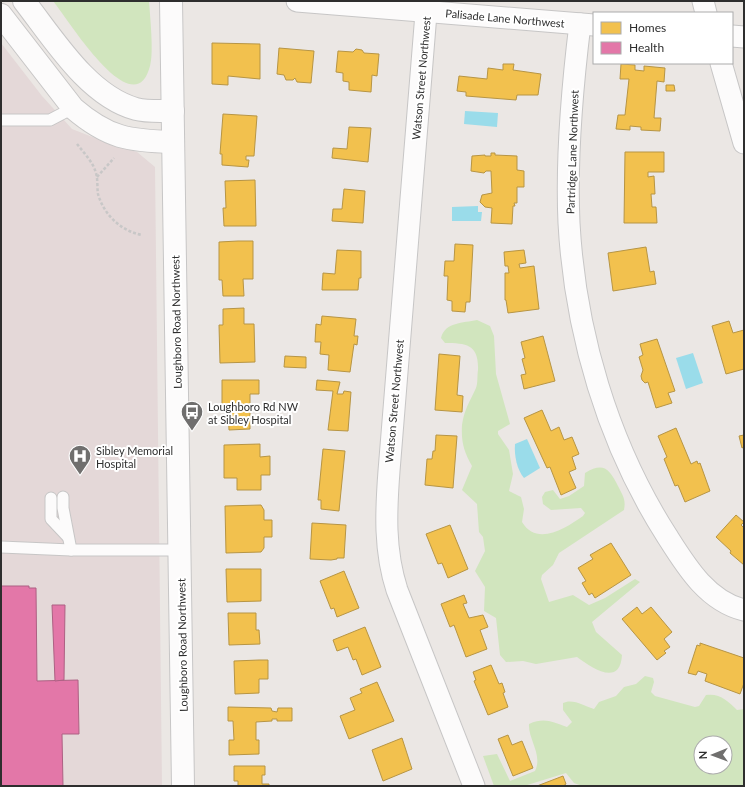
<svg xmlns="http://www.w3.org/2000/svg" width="745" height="787" viewBox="0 0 745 787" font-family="Lato,sans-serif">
  <rect width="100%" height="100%" fill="#ebe7e4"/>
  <!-- medical -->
  <path fill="#e4d8d8" d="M1,43L42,96L72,129L113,145L137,152L155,167L162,786H1Z"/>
  <!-- green -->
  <g fill="#d1e5be" fill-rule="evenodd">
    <path d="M53,1H149C150,16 154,53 150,66C134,128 66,16 53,1Z"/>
    <path d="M477,320L490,326L494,336L496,374L510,424L498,431V434L509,450L513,474L509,491L521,497L524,509L522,522C537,547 566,528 583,516L585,513L581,508L551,510L543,504L542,497L545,492L553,490L560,499L569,496L584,486L585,473C604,461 610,470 618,486C623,496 626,499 624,510L559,553L553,565L542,575L541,579L549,602L573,595L589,605L605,598L635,579L640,582L592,622L596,632L622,655C620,688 591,667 577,657L536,664L523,661L506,662L500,655L496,618L484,611L485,587L475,571L485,551L483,537L479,532L477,504L462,490L472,466C464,452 461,442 462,425C464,410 470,401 476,388C478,383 477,376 478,370C479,345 467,343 445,343L441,338C445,322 463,323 477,320Z"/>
    <path d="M645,676L653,678L654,682L651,692L655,696L695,707L699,706L706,695C720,693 728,701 737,710L744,709V786H582L574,783L566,773L524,786H494L483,756L497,754L510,781L535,771C543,755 528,739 529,724C545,717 552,722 567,727L572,722L563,710V703C572,698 585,706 594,709L599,702L616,696L624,687L636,684ZM701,743H725V767H701Z"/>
  </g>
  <!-- water -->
  <g fill="#9adcea">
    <path d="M465,111L498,113L497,127L464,124Z"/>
    <path d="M478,206V212H482L481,221H452V207Z"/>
    <path d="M693,353L703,383L686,389L676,358Z"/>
    <path d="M527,439L540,468L524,478C517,470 514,455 515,444Z"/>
  </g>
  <!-- homes -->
  <g fill="#f2c14e" stroke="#b79544">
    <path d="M212,43L260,44V79L228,76V85L212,84Z"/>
    <path d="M279,48L314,51L311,83L297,82L295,78L293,80H286L284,75L277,74Z"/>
    <path d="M356,49L362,50L364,53L379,54L377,76L372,75L371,92L349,90V82L343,81V73L336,72L338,51L353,52Z"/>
    <path d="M503,64H514L513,70L541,74L538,95H517L516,100L466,96V92L457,91L459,76L487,79L488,68L503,70Z"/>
    <path d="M621,64L635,65V70L644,71V66L665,68L664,82L657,81L654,118H661L660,131L641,130V127L630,126V130L616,129L618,115H625L629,79H620Z"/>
    <path d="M666,85H674L675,91H666Z"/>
    <path d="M223,114L257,116L254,156H246V160H249L248,167L222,165V154H220Z"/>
    <path d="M349,127L371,128L368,162L332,158L333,148L347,149Z"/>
    <path d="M625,152H664V172H648V177L654,176L655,194H651L652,207H656L657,223H624Z"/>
    <path d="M491,153H495V155L517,156V170L524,171V187H517V203H514L515,206H513L512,224L491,223L492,208L485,207L480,202L482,195L492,193L491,171H486L484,173L471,171L472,156L485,155V156H491Z"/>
    <path d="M255,180L256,226H224L223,208H226L225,181Z"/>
    <path d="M344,189L365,191L363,223L332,221L333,209H342Z"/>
    <path d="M238,241H253V279H243L244,296H223L222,280H219V242Z"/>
    <path d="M455,244L473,245L470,302H466L465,312L452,311V301L447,300L448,276H444L445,261H454Z"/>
    <path d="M646,247L650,272L654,271L656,284L613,291L608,253Z"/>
    <path d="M337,250L361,251V278H359L358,290H322L323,273L335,274Z"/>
    <path d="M524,250L526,263L519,264L520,268L534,266L539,309L508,313L506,300H505V273H509L508,266H505L504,252Z"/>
    <path d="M244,308V324H254L255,362L220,363L219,325H223V309Z"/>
    <path d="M322,316L356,319L354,336H358L357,345L354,344L350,372L328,370L329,355L320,354L321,342H315L316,324L321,325Z"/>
    <path d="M729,321L733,333L744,330V369L726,374L712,326Z"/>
    <path d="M543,336L555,381L524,389L521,375L526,374L522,359L525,358L521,342Z"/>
    <path d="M657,339L675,391L668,393L672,403L656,408L648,382L645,383L642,380L641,376L643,370L639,357L643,355L640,344Z"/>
    <path d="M439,354L460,356L457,395L463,396L462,412L435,410Z"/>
    <path d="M285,356L306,357V368L284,367Z"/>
    <path d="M222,380H259V394H250V429L229,430L228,409H222Z"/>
    <path d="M317,380L340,382L337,394H343L344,391L351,392L348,431L328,430L333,391L316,390Z"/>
    <path d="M542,410L551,431L559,427L564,440L572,437L579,454L572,457L576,469L569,472L576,488L561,495L550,467L547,468L524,418Z"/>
    <path d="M676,428L691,464L697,461L698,464L700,463L710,491L685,502L678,485L675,486L664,459L667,457L658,436Z"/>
    <path d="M436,435L457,436L453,488L425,485L427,459H432L433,451H435Z"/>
    <path d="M744,435V447L742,448L739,436Z"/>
    <path d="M260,444V457L270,456V475H261V490H237V478H224V445Z"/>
    <path d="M323,449L345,451L339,511L321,509V500H318Z"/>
    <path d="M261,505L264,510V520H272V537H264V548L261,552L226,553L225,506Z"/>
    <path d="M736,515L744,522L741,525L744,528V565L730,553L731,551L716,537Z"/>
    <path d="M312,523L346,525L344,558H337V559L331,560L310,559Z"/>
    <path d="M450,525L468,569L448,578L442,563L438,564L426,534Z"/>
    <path d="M611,543L631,575L595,598L592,593L589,595L582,583L586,581L578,568L593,559L590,555Z"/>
    <path d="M226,569H261V601L227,602Z"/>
    <path d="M344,571L359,608L337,617L334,608L331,609L320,581Z"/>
    <path d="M464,595L467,603L463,604L469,618L483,615L488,627L480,630L487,649L466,657L454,625L450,627L441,604Z"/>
    <path d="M637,607L642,614L651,607L672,632L664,639L670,647L664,651L666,653L657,660L622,619Z"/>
    <path d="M228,613H256V630H259L260,644L229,645Z"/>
    <path d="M365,627L381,667L362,675L356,659L353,660L348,647L337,651L333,640Z"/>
    <path d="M700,643L744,658V683L740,694L705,681L707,674L698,671L696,675L688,673L697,645L700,646Z"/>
    <path d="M259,660H268V679H259V693L235,694L234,661Z"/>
    <path d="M491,665L499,684L502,683L505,692L503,693L508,707L488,715L474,681L476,680L473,672Z"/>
    <path d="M377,682L394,721L349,739L340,716L355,710L350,698L362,693L360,689Z"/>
    <path d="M228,707L271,708L272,711L277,712L278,708H292V721H277V719H272V721L256,722V740H259V754L229,755V740H234L233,721H228Z"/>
    <path d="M508,735L512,745L522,741L533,768L513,776L498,739Z"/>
    <path d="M402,738L412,769L383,781L372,750Z"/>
    <path d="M234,766H265V775H262V784H269V786H238V781H234Z"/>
    <path d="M563,776L566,784L563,786H537Z"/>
  </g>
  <!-- health -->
  <g fill="#e377a8" stroke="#ad6183">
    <path d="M1,586H29V588H36L37,681L78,680L79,734H62L63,786H1Z"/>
    <path d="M52,605H65L64,680L55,681Z"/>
  </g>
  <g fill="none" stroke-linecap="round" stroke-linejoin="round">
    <!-- lane casing -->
    <g stroke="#c7c6c6" stroke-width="13">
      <g id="lane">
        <path d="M1,120H50L73,108"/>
        <path d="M63,497V508L71,550"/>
        <path d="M51,498V519L68,537"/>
        <path d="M1,547L71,550H180"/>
      </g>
    </g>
    <!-- street casing -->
    <g stroke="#c7c6c6" stroke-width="23">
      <g id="street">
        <path d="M297,1L594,25"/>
        <path d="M427,1L389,471C386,511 384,550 397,590L474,786"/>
        <path d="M703,1L706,13"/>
        <path d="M580,24C572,89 566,157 569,223C575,332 608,444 667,536C686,566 707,601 744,610"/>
        <path d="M732,36L744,37"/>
        <path d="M721,63L744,143"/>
      </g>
    </g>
    <!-- secondary casing -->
    <g stroke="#c7c6c6" stroke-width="24">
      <g id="secondary">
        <path d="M24,1C53,38 88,96 136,109C147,112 160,111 173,111"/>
        <path d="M171,1L183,786"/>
        <path d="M1,15L73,108C108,138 129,141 173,142"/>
      </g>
    </g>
    <!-- path -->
    <g stroke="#c8c7c7" stroke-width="2.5" stroke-dasharray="3 2" stroke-linecap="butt">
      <path d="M77,144C84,153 93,162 96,173C98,180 97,188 98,194C104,215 121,231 142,235"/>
      <path d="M97,177L114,158"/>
    </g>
    <!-- lane -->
    <use href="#lane" stroke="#fcfbfb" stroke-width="11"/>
    <!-- street -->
    <use href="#street" stroke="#fcfbfb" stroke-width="21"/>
    <!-- secondary -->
    <use href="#secondary" stroke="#fcfbfb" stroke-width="22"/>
  </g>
  <!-- icons -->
  <defs>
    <g id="bus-pin" transform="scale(1.15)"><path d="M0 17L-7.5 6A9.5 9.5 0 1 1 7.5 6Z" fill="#706f6e" stroke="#fff"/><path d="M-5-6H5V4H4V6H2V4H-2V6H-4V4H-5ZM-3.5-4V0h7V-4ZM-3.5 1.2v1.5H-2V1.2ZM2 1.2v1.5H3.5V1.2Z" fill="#fff"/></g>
    <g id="hospital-pin" transform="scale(1.15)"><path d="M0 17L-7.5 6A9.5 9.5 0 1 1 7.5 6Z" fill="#706f6e" stroke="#fff"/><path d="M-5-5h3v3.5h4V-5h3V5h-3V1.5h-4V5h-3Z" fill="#fff"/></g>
  </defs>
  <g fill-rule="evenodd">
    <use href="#bus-pin" x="192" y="412"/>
    <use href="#hospital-pin" x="80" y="456"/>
  </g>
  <g text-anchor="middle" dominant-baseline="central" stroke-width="4" stroke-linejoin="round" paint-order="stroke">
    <!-- street labels -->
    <g font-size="11" fill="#2e2e2e" stroke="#fff">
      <text transform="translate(505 18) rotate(5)">Palisade Lane Northwest</text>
      <text transform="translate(421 78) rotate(-85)">Watson Street Northwest</text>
      <text transform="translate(572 152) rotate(-88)">Partridge Lane Northwest</text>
      <text transform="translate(176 322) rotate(-91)">Loughboro Road Northwest</text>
      <text transform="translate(394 401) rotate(-85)">Watson Street Northwest</text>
      <text transform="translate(182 645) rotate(-91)">Loughboro Road Northwest</text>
    </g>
    <!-- poi labels -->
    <g font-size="11" fill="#2e2e2e" stroke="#fff" text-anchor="start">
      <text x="208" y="406">Loughboro Rd NW<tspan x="208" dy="13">at Sibley Hospital</tspan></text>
      <text x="96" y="450">Sibley Memorial<tspan x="96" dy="13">Hospital</tspan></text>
    </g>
  </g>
  <!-- border -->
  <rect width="745" height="787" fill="none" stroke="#2e2e2e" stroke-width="4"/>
  <!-- legend -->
  <rect x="593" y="12" width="140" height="52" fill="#ffffff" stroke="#ababab"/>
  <rect x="601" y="22" width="20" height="12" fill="#f2c14e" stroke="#ababab"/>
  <text x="629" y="32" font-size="12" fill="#2e2e2e">Homes</text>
  <rect x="601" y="42" width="20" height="12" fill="#e377a8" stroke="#ababab"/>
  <text x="629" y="52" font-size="12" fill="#2e2e2e">Health</text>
  <!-- north arrow -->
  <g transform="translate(713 755) rotate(269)"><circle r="19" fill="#ffffff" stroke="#ababab"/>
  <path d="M0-3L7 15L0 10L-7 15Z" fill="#706f6e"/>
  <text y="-6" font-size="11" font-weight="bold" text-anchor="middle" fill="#2e2e2e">N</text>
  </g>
</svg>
